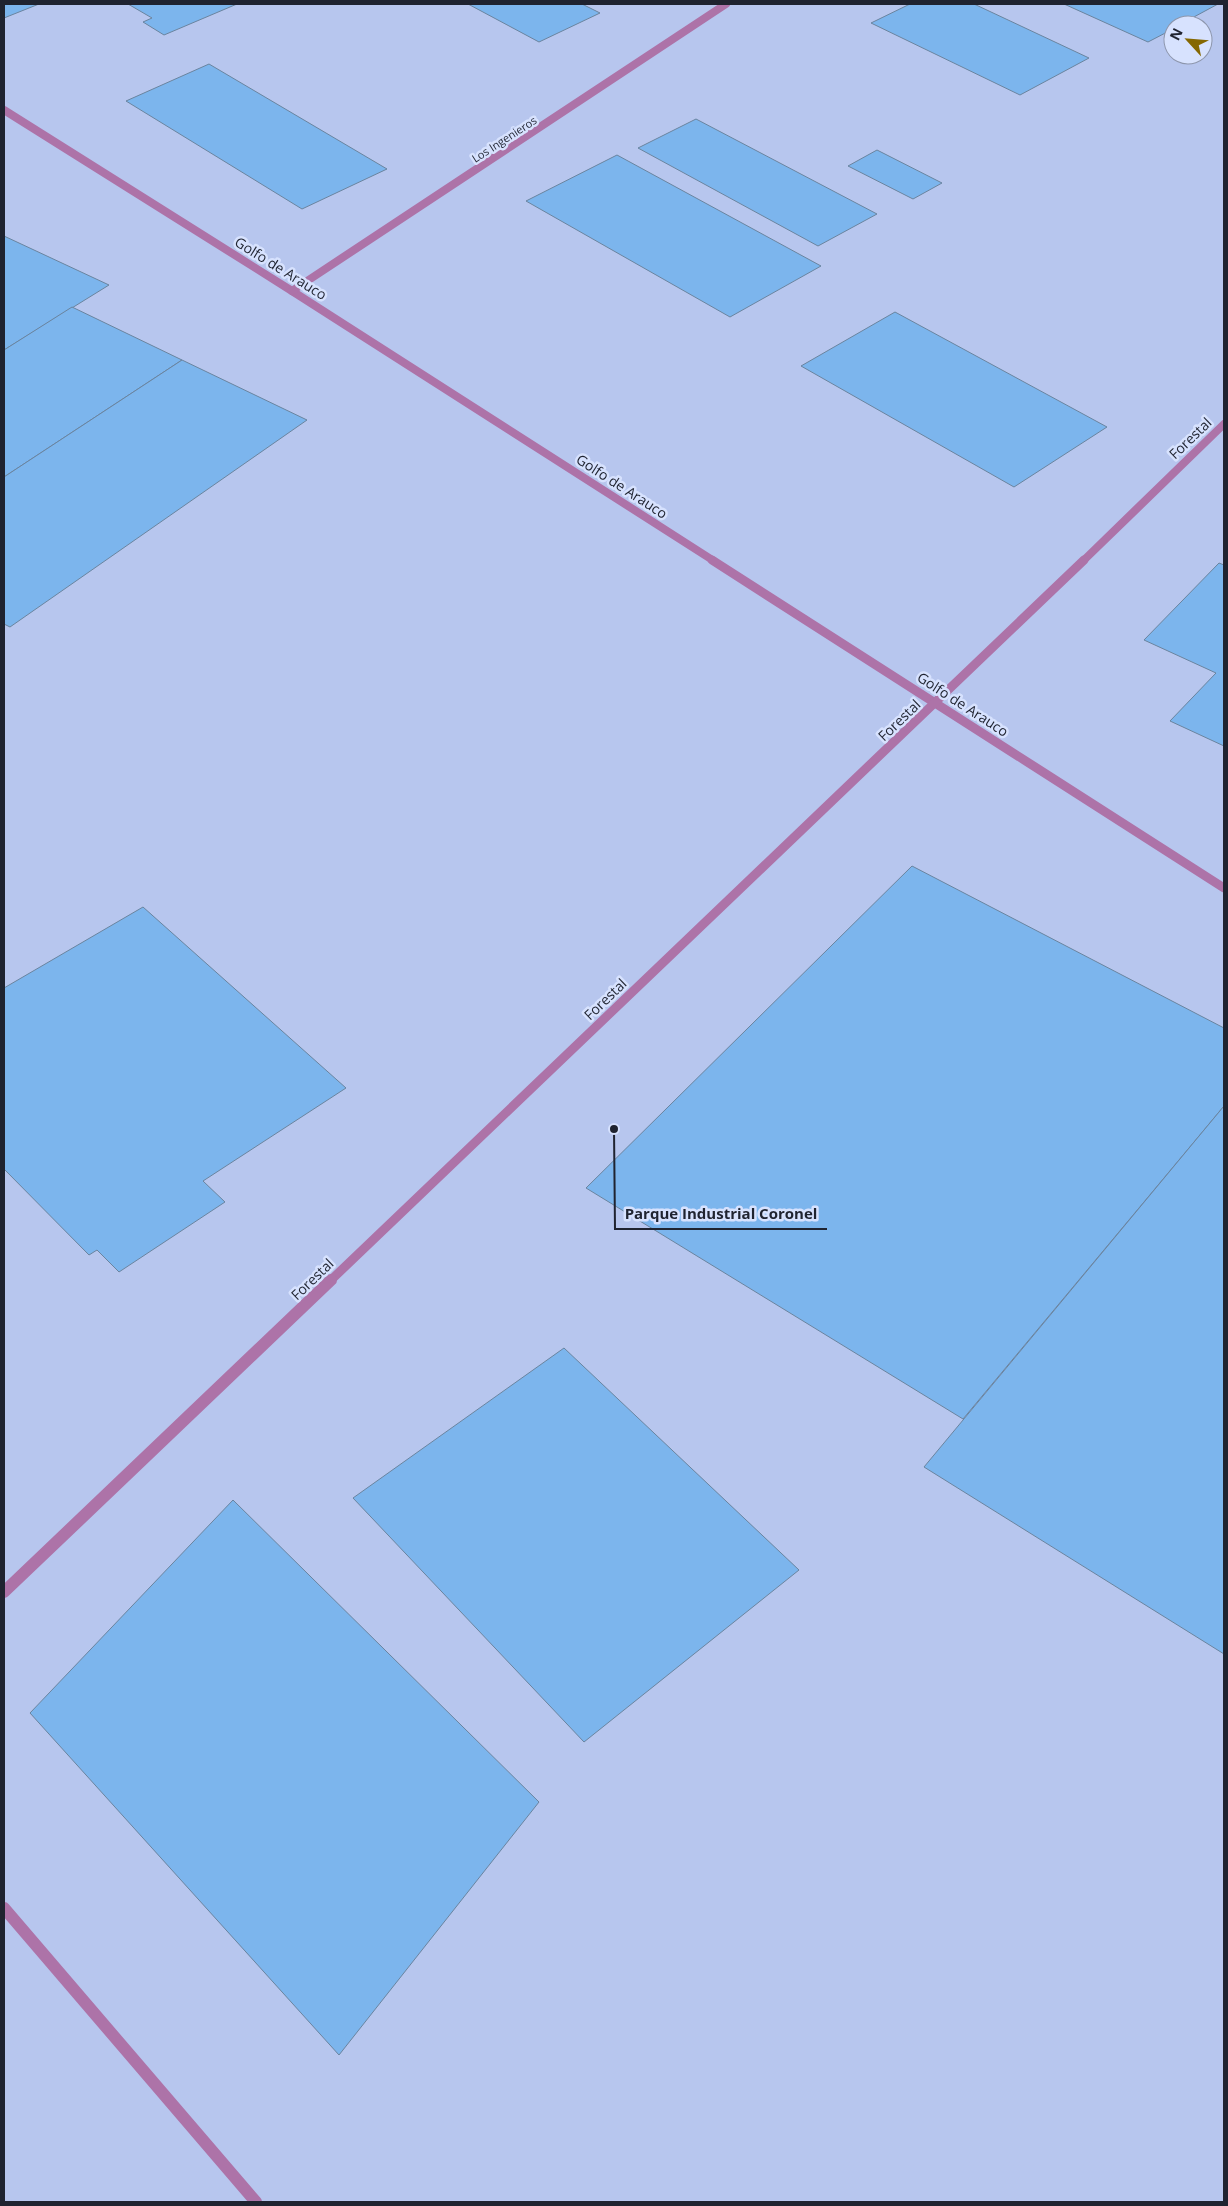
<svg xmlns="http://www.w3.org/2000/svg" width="1228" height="2206" viewBox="0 0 1228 2206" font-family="'Open Sans',sans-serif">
  <rect width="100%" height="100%" fill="#c8d5f8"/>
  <!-- built -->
  <path fill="#b7c6ee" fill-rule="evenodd" d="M4,4H1224V2202H4ZM1173,25H1203V55H1173Z"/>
  <!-- building -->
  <g fill="#7cb5ed" stroke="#6a849f">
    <path d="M4,4H39L4,18Z"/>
    <path d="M128,4H237L164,35L143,22L152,18Z"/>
    <path d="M468,4H582L600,13L539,42Z"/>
    <path d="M910,4H974L1089,58L1020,95L871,23Z"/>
    <path d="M1064,4H1218L1179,25H1173V29L1148,42Z"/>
    <path d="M209,64L387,169L302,209L126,101Z"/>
    <path d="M696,119L877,214L818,246L638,148Z"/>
    <path d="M877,150L942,183L913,199L848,166Z"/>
    <path d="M617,155L821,266L730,317L526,201Z"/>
    <path d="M4,236L109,285L4,350Z"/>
    <path d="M72,307L182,360L4,477V350Z"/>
    <path d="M895,312L1107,427L1014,487L801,366Z"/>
    <path d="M182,360L307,420L10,627L4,624V477Z"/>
    <path d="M1219,563L1224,565V746L1170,721L1216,673L1144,640Z"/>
    <path d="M912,866L1224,1028V1106L963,1419L586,1188Z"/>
    <path d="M143,907L346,1088L203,1181L225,1202L119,1272L97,1250L89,1255L4,1169V988Z"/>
    <path d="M1224,1106V1654L924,1467Z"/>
    <path d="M564,1348L799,1570L584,1742L353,1498Z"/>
    <path d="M233,1500L539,1802L339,2055L30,1713Z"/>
  </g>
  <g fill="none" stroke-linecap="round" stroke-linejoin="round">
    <!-- street-far2 -->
    <g stroke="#ad73a8" stroke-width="8">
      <path d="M4,110L292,291L714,561"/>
      <path d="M292,291L726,4"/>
      <path d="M1083,561L1224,424"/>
    </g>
    <!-- street-far1 -->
    <g stroke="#ad73a8" stroke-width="9">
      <path d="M712,560L1224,888"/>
      <path d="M330,1281L1084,560"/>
    </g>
    <!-- street -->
    <g stroke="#ad73a8" stroke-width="12">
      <path d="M4,1592L331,1280"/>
      <path d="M4,1908L256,2202"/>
    </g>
  </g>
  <g text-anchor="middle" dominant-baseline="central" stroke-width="5" stroke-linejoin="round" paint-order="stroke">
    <!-- far-street labels -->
    <g font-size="11" fill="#1f2330" stroke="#d7e2fe">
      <text transform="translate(504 139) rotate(-33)">Los Ingenieros</text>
    </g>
    <!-- street labels -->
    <g font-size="14" fill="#1f2330" stroke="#d7e2fe">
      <text transform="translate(281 268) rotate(32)">Golfo de Arauco</text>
      <text transform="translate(1190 438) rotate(-44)">Forestal</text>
      <text transform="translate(622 486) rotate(33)">Golfo de Arauco</text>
      <text transform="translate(963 704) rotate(33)">Golfo de Arauco</text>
      <text transform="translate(899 720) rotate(-44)">Forestal</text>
      <text transform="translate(605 999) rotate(-44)">Forestal</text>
      <text transform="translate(312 1279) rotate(-44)">Forestal</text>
    </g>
  </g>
  <!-- callouts -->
  <path fill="none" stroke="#1f2330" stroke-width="2" d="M614 1129L615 1229H827"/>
  <circle fill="#1f2330" stroke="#d7e2fe" stroke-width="2" cx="614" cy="1129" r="5"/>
  <g font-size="15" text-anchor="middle" font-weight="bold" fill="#1f2330" stroke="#d7e2fe" stroke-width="5" stroke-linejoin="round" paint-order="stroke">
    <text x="721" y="1219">Parque Industrial Coronel</text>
  </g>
  <!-- border -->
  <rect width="1228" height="2206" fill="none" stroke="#1f2330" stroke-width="10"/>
  <!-- north arrow -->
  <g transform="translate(1188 40) rotate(296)"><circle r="24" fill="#d7e2fe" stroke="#8d96ac"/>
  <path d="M0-4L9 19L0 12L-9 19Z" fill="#856802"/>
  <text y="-8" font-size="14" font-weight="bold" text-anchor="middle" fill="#1f2330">N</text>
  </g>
</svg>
